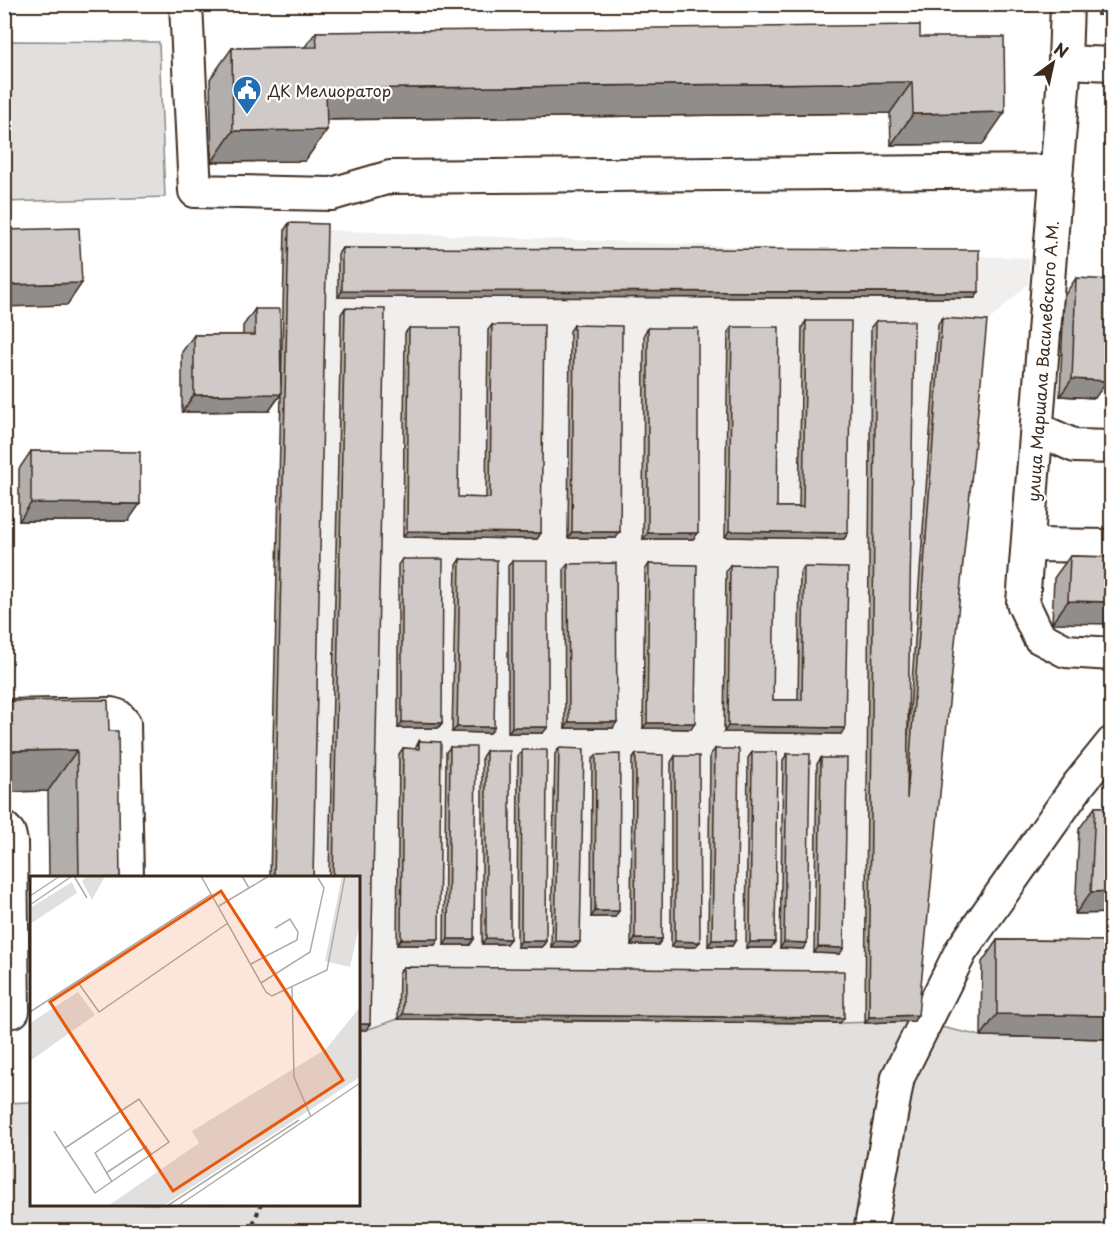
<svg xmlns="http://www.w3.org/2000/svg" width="1116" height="1236" viewBox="0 0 1116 1236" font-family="'Playpen Sans',sans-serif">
  <rect width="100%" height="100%" fill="#fff"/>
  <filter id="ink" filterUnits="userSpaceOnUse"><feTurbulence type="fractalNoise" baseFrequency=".0167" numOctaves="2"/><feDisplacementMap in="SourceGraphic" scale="12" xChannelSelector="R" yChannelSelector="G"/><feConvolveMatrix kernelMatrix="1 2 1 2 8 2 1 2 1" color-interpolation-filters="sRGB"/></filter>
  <g filter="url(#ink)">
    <!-- built -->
    <path fill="#f1efee" d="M323,230L1029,258V283L982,327L914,1021L840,1023L399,1019L366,1030H359L358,878H270Z"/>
    <!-- green -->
    <g fill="#e2e0de" stroke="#8e857e" stroke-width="1.5">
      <path d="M4,41L159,42L165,197L5,202Z"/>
      <path d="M398,1019L840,1023L914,1021L981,1036L1111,1039V1231H5L4,1103L31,1102L32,1204H358L359,1030H366Z"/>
    </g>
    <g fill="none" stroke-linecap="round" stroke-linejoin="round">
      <!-- minor casing -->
      <g stroke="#3b2a1e" stroke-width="36">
        <g id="minor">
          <path d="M186,4L195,191L332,194L390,177L1056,171"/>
          <path d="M1067,4L1065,62L1023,603L1039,637L1066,651L1112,654"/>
          <path d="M1065,62L1112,64"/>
          <path d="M1037,429L1075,446L1112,447"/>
          <path d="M1029,545L1112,546"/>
          <path d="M4,716L111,714L118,716L124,723L127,878"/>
          <path d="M4,828L9,833L11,842L13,1011"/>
          <path d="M870,1232L898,1077L961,951L1079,784L1112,743"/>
        </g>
      </g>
      <!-- path -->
      <path stroke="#3b2a1e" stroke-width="4" stroke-dasharray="4.5 4.5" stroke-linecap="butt" d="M250,1232L261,1204"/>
      <!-- minor -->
      <use href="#minor" stroke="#fff" stroke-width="32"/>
    </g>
    <!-- wall -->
    <g fill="#b2aeab" stroke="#3b2a1e" stroke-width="1.5">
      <path d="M1097,4H1112V16L1097,15Z"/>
      <path d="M316,32L920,37L983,144L891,145L890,113L326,120L305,161L212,162L210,79L232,48L305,47Z"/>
      <path d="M1112,99V144H1109L1111,100Z"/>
      <path d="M1112,175V260H1111L1110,177Z"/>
      <path d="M289,223L313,878H270L281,394L269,411L182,412V352L194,335H243V326L255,309L281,387L285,229Z"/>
      <path d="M342,248L979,292L975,298L338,297V254Z"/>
      <path d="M1076,278L1095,398L1060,396L1064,296Z"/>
      <path d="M345,308L366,1030L358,878H329L341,314Z"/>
      <path d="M942,318L914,1021L865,1023L871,327L876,321L908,736L938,324Z"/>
      <path d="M806,321L848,533L844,539L725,537L728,332L732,327L777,507H799L802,327Z"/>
      <path d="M492,325L541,533L537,539L403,537L405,333L409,328L458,497L486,498L488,330Z"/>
      <path d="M574,325L616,538H568L570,331Z"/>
      <path d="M648,328L698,533L693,539H643L644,334Z"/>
      <path d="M31,451L128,521H19V469Z"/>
      <path d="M1070,556L1112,557L1052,623L1054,578Z"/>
      <path d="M402,559L442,723L438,728H398V565Z"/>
      <path d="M460,559L494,727L490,733L452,732L456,565Z"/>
      <path d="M512,561L543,733H508V566Z"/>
      <path d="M568,564L613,728H565L564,569Z"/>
      <path d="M649,564L695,723L691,729L643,728L645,570Z"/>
      <path d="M730,565L773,700H798L800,573L804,567L841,734L724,732L726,571Z"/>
      <path d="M109,731L120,878H49L48,791L4,792Z"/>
      <path d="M419,741L435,945H397L399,754L403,748L415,749Z"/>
      <path d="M450,747L474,939L470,945H444L446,752Z"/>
      <path d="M559,748L576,947H551L555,754Z"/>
      <path d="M715,749L732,946H708L710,755Z"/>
      <path d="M522,750L546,941L542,947H517L518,756Z"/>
      <path d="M486,751L506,944H482V757Z"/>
      <path d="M752,752L771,948H746L748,758Z"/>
      <path d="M636,754L662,939L658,945H631L632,760Z"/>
      <path d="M787,754L803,949L780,948L783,760Z"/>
      <path d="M596,755L615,917H591L592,760Z"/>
      <path d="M675,756L695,947H671V762Z"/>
      <path d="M821,758L840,954L814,953L817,764Z"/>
      <path d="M1095,807H1112V913L1075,914L1079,829Z"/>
      <path d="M997,940L1112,941V1039L981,1036L982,962Z"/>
      <path d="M403,967L840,1023L398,1019L399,973Z"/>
    </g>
    <!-- shaded-wall -->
    <g fill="#918d8b" stroke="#3b2a1e" stroke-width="1.5">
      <path d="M1101,9L1112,10V16L1097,15Z"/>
      <path d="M912,82L890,113L304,120L326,89Z"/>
      <path d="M1005,112L983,144L891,145L913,114Z"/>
      <path d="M327,130L305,161L212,162L233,131Z"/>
      <path d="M82,283L67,305L4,307V285Z"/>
      <path d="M342,291L979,292L975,298L338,297Z"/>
      <path d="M1072,379L1107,381L1095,398L1060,396Z"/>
      <path d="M281,394L269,411L182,412L194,395Z"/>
      <path d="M31,503L140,504L128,521H19Z"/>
      <path d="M407,531L541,533L537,539L403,537Z"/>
      <path d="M729,531L848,533L844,539L725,537Z"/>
      <path d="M572,532H620L616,538H568Z"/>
      <path d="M648,533H698L693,539H643Z"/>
      <path d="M1068,601L1112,602V624L1052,623Z"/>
      <path d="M402,722L442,723L438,728H398Z"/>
      <path d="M569,722H617L613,728H565Z"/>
      <path d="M647,723H695L691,729L643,728Z"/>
      <path d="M728,726L845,728L841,734L724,732Z"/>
      <path d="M457,727H494L490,733L452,732Z"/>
      <path d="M512,727H548L543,733H508Z"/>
      <path d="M77,750L48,791L4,792V751Z"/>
      <path d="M1112,891V913L1075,914L1091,892Z"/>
      <path d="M595,911H619L615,917H591Z"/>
      <path d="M486,938L510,939L506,944H482Z"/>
      <path d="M401,939H439L435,945H397Z"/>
      <path d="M448,939H474L470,945H444Z"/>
      <path d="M635,939H662L658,945H631Z"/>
      <path d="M712,940H736L732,946H708Z"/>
      <path d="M521,941H546L542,947H517Z"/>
      <path d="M555,941L580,942L576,947H551Z"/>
      <path d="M675,941L700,942L695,947H671Z"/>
      <path d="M750,942H775L771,948H746Z"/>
      <path d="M784,942L807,943L803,949L780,948Z"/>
      <path d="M818,947L844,948L840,954L814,953Z"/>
      <path d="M403,1014L844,1018L840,1023L398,1019Z"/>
      <path d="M997,1014L1112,1016V1039L981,1036Z"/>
      <path d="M918,1015L914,1021L865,1023L869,1017Z"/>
      <path d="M358,1024H370L366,1030H358Z"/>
    </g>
    <!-- building -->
    <g fill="#cfcac7" stroke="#3b2a1e" stroke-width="1.5">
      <path d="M1101,4H1112V10L1101,9Z"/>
      <path d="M920,25V37H1004L1005,112L913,114L912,82L326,89L327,130L233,131L232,48L317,47L316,32Z"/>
      <path d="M289,223L327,224L313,878H274Z"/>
      <path d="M79,228L82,283L4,285V230Z"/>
      <path d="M342,248L979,250V292L342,291Z"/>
      <path d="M1076,278L1112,280L1107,381L1072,379Z"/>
      <path d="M345,308L385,309L370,1024H358V878H333Z"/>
      <path d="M255,309H280L281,394L194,395V335H255Z"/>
      <path d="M942,318L987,321L918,1015L869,1017L876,321H914L907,799Z"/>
      <path d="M806,321H851L848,533L729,531L732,327H779L777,507H803Z"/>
      <path d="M492,325H544L541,533L407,531L409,328H460L458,497L490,498Z"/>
      <path d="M574,325L622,326L620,532H572Z"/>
      <rect x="648" y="328" width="50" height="205"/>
      <path d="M31,451L140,452V504L31,503Z"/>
      <path d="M1070,556L1112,557V602L1068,601Z"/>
      <path d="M402,559H443L442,723L402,722Z"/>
      <path d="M460,559L497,560L494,727H457Z"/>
      <rect x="512" y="561" width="36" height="166"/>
      <path d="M616,563L617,722H569L568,564Z"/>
      <path d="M649,564L697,565L695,723H647Z"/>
      <path d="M730,565L775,566L773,700H802L804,567L848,568L845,728L728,726Z"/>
      <path d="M108,700L109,731H118L120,878H79L77,750L4,751V701Z"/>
      <path d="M419,741L441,742L439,939H401L403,748L419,749Z"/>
      <path d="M450,747H476L474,939H448Z"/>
      <path d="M559,748L584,749L580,942L555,941Z"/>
      <path d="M715,749H739L736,940H712Z"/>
      <path d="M522,750H547L546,941H521Z"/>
      <path d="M486,751H510V939L486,938Z"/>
      <path d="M752,752H777L775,942H750Z"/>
      <path d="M620,754L619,911H595L596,755Z"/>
      <path d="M636,754L663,755L662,939H635Z"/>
      <path d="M787,754H810L807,943L784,942Z"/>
      <path d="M675,756H699L700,942L675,941Z"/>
      <path d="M821,758H847L844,948L818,947Z"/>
      <path d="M1095,807H1112V891L1091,892Z"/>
      <path d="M997,940L1112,941V1016L997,1014Z"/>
      <path d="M403,967L844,971V1018L403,1014Z"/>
    </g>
  </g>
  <!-- icons -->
  <defs>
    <g id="civic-pin" transform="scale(1.5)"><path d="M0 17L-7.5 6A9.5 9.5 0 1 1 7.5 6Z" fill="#1f6fb2" stroke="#fff"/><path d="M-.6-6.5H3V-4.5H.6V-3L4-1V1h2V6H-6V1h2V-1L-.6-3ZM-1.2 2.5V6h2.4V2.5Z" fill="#fff"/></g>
  </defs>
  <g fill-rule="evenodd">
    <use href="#civic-pin" x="247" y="90"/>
  </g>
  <g text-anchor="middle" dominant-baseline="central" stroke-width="4.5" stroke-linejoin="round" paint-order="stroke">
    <!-- poi labels -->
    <g font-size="16" fill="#3b2a1e" stroke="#fff" text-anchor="start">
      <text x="268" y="90">ДК Мелиоратор</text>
    </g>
    <!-- street labels -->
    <g font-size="16" fill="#3b2a1e" stroke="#fff">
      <text transform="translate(1042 361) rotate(-86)">улица Маршала Василевского А.М.</text>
    </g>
  </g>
  <!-- overview -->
  <g transform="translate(30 876)">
    <rect width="330" height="330" fill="#fff"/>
    <path d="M57,0H75L62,24L52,5ZM312,0H330V46L320,91L295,85ZM42,6L47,17L0,48V32ZM48,116L65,139L0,185V147ZM330,131V201L133,330H78L169,267L162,255L296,173Z" fill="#e2e0de"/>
    <path fill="none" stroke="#b1aaa5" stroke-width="1.5" d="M44,0L57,22M171,0L236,116L242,120L297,94L315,0M219,12L239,0M0,20L30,0M0,29L42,0M189,30L219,12L212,0M221,88L267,64L268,56L260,43L245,52M47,105L69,136L198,47M231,107L280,76L294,12L288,2M262,111L264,201L281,241M0,136L182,18M24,255L35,272L65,317L139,266L109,223L35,272M76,297L117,270M82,306L65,277L101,252L122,279M137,330L269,244M148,330L330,207"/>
    <path fill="#e8590c" fill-opacity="0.15" stroke="#e8590c" stroke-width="3" d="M191,15L313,204L143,315L20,126Z"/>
    <rect width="330" height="330" fill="none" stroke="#3b2a1e" stroke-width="3"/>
  </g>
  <!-- margin -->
  <rect width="1116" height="1236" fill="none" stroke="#fff" stroke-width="24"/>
  <rect x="12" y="12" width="1092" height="1212" fill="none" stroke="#3b2a1e" stroke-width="2" filter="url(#ink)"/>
  <!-- north arrow -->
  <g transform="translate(1053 63) rotate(33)" stroke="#ffffff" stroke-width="4.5" paint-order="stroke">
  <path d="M0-4.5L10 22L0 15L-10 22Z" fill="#3b2a1e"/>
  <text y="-9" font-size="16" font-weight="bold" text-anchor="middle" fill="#3b2a1e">N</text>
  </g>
</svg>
